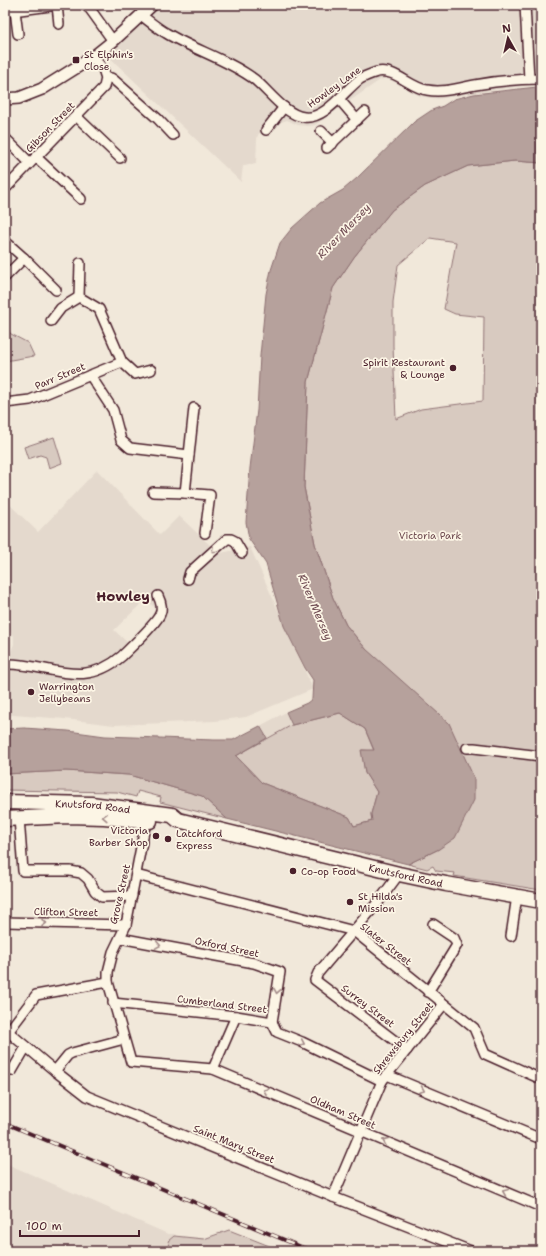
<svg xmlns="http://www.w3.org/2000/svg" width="546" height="1256" viewBox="0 0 546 1256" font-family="'Shantell Sans',sans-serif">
  <rect width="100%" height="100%" fill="#f1e8da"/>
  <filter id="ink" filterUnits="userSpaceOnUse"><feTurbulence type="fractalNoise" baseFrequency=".025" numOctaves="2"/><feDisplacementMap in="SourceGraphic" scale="8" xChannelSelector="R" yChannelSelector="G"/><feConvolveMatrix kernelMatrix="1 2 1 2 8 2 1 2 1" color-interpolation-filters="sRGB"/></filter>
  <g filter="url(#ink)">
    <!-- built -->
    <g fill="#e4d9cd">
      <path d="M159,5H541V83L460,95L438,99L420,96L387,78L380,80L315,125L308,126L298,125L287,120L281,122L270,134L263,129L258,135L257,139L256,164L243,166L241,182L107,55Z"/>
      <path d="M97,470L160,535L179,516L212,547L216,554L250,547L313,689L246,717L215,721L114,725L65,719L13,715H5V633L10,638L11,643L6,655L7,666L25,668L66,676H82L101,671L118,662L164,614L145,600L114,630L130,645L116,658L100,668L90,671L75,672L25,664L10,663V654L14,644V636L5,628V503L7,502L38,532Z"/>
      <path d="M286,712L292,725L267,738L260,726Z"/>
      <path d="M5,1163L168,1234H174L196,1251H5Z"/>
    </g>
    <!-- green -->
    <g fill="#d8cac0" stroke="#917476" fill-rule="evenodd">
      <path d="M515,161L541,163V890L454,876L455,873L436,871L433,866L427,869L408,864L439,849L366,649L346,625L333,598L315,544L304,487L308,382L333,288L354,257L392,210L425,186L468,166ZM430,238L456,242L444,309L455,314L484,317L483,401L421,409L396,419L393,346V302L398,265Z"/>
      <path d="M5,327L11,334L28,343L34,356L5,361Z"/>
      <path d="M54,437L62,463L49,468L46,457L40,455L28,459L24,447Z"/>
      <path d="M340,713L365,729L374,751L362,750L365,773L377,792L371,814L372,821L354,826L349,817L262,783L236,756L292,725Z"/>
      <path d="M66,771L129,775L202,796L227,819L160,802L161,797L138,791L136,797L117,792L5,790V774Z"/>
      <path d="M229,1230L282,1251H172L168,1241L174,1236L204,1239Z"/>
    </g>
    <!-- water -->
    <path fill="#b6a19c" stroke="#8b6d6f" d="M537,87L541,88V163L515,161L468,166L425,186L392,210L354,257L333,288L308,382L304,487L315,544L333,598L346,625L366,649L392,672L449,723L474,778V800L455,838L439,849L408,864L227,819L202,796L129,775L66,771L5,774V729L24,728L68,731L105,736L214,740H233L260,726L267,738L236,756L262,783L349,817L354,826L372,821L371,814L377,792L365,773L361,750H374L365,729L340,713L292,725L286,712L307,703L312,699L313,680L305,668L284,626L266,564L249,539L246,522L250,468L257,410L260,356L266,294L271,270L280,243L292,228L320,203L343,190L357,178L414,122L432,110L443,106L454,99L474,94Z"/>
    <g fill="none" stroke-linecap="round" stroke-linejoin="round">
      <!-- minor casing -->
      <g stroke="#4a1f2b" stroke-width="12">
        <g id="minor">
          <path d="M57,5L59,24"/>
          <path d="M85,5L90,9L113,41"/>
          <path d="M525,5L529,79"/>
          <path d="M15,11L18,34"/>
          <path d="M5,12L58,5"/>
          <path d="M141,15C149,21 157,28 166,33C194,50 227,59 254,79C269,91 285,115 304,117C325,120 345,90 360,79C365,76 371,74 377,72C395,68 410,88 427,90C443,93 459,88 475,85C496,81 519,79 541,79"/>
          <path d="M93,57L103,69L106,78H111L114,80L158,119L173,135"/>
          <path d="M339,99L357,120"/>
          <path d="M76,116L120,158"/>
          <path d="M266,130L284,107"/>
          <path d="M321,131L333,143"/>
          <path d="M5,138L30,163"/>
          <path d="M327,148L365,112"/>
          <path d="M36,157L81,199"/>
          <path d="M5,189L104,87L106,78"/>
          <path d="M5,241L24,258L56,290"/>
          <path d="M80,263L79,297L99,309L122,362L135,374L151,370"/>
          <path d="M5,277L24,258"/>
          <path d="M51,321L61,308L79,297"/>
          <path d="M90,375L113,410L121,440L130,448L189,455"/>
          <path d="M5,403L30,400L122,362"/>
          <path d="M153,492L185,493L194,408"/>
          <path d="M185,493L210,495L205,533"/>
          <path d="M188,579L190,572L221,544L227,539H231L235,541L242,553"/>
          <path d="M5,664C50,663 81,691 122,656C131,647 157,623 160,614C163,608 161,602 158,596"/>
          <path d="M467,748H474L541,756"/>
          <path d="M19,818L23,871H70L81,873L88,879L95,891L102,897L132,896"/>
          <path d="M146,821L126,925L113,952L108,972V982L131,1062L213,1069L541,1207"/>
          <path d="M399,874L379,901L318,973L315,980L407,1050"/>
          <path d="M136,875L354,931L474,1028L485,1054L541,1079"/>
          <path d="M5,922L126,925"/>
          <path d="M511,936L517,896"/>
          <path d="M120,938L254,963L280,972L272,1022"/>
          <path d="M428,992L457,945L454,938L433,924"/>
          <path d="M113,1003L236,1016L272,1022"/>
          <path d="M272,1022L277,1032L302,1042L382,1081"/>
          <path d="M5,1029L55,1071L87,1096L333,1197L471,1251"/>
          <path d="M8,1032L36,995L108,982"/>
          <path d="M5,1068L12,1071L26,1047"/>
          <path d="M213,1069L236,1016"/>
          <path d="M55,1071L68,1055L72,1053L124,1039"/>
          <path d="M387,1075L541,1139"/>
          <path d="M333,1197L382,1081L444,1004"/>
        </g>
      </g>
      <!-- tertiary casing -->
      <g stroke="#4a1f2b" stroke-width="14">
        <path id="tertiary" d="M5,99L19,98L42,89L93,57L113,41L152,5"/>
      </g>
      <!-- trunk casing -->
      <g stroke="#4a1f2b" stroke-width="17">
        <g id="trunk">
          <path id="s1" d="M5,802L91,804L172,815L178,820L399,874L446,884L541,901"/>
          <path d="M5,819L68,816L104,817L150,821"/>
        </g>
      </g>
      <!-- minor -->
      <use href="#minor" stroke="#fcf5e5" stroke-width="9"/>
      <!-- tertiary -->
      <use href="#tertiary" stroke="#fcf5e5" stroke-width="11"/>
      <!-- trunk -->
      <use href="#trunk" stroke="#fcf5e5" stroke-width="14"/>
      <!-- rail casing -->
      <g stroke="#4a1f2b" stroke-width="4">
        <path id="rail" d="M5,1123L311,1251"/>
      </g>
      <!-- rail -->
      <use href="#rail" stroke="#fcf5e5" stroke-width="2.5" stroke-dasharray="8" stroke-linecap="butt"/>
    </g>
    <!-- one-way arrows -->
    <defs><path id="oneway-chevron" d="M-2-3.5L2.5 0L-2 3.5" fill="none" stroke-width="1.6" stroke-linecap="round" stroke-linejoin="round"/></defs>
    <g stroke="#a38a88">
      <use href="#oneway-chevron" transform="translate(214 550) rotate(137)"/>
      <use href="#oneway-chevron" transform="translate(105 817) rotate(-177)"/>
      <use href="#oneway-chevron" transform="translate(44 923)"/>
      <use href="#oneway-chevron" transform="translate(158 945) rotate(10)"/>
      <use href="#oneway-chevron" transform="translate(277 991) rotate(100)"/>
      <use href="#oneway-chevron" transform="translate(302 1043) rotate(24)"/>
      <use href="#oneway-chevron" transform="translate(422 1090) rotate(23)"/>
      <use href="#oneway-chevron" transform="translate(266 1091) rotate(-157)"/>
      <use href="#oneway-chevron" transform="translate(385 1141) rotate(-157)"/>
      <use href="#oneway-chevron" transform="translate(505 1192) rotate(-157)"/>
    </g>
  </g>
  <!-- markers -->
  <g fill="#4a1f2b" stroke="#fcf5e5" stroke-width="1.5">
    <rect x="72" y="56" width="8" height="8" rx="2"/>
    <circle cx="453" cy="368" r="4"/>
    <circle cx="31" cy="692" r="4"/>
    <circle cx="156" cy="836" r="4"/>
    <circle cx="168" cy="839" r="4"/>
    <circle cx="293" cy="871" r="4"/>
    <circle cx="350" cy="902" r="4"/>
  </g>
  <g text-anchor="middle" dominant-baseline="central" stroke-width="3.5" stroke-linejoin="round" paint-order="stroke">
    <!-- poi labels -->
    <g font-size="10" fill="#4a1f2b" stroke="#fcf5e5" text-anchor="start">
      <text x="84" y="54">St Elphin's<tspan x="84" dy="12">Close</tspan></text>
      <text x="445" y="362" text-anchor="end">Spirit Restaurant<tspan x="445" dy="12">&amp; Lounge</tspan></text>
      <text x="39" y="686">Warrington<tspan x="39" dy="12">Jellybeans</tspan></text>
      <text x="148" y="830" text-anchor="end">Victoria<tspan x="148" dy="12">Barber Shop</tspan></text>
      <text x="176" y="833">Latchford<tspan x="176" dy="12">Express</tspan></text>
      <text x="301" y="871">Co-op Food</text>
      <text x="358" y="896">St Hilda's<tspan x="358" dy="12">Mission</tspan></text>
    </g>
    <!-- street labels -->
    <g font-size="10" fill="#4a1f2b" stroke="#fcf5e5">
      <text transform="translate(334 87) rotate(-36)">Howley Lane</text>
      <text transform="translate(50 127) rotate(-46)">Gibson Street</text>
      <text transform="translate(60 376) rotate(-23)">Parr Street</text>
      <text stroke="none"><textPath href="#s1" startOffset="88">Knutsford Road</textPath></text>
      <text stroke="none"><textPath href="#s1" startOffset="410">Knutsford Road</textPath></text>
      <text transform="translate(120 894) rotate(-77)">Grove Street</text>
      <text transform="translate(66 912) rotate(1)">Clifton Street</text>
      <text transform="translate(386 944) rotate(38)">Slater Street</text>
      <text transform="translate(227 947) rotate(12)">Oxford Street</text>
      <text transform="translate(222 1004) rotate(7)">Cumberland Street</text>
      <text transform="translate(368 1006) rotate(37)">Surrey Street</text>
      <text transform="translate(403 1038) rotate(-51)">Shrewsbury Street</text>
      <text transform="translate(343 1112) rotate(23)">Oldham Street</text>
      <text transform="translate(234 1144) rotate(22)">Saint Mary Street</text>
    </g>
    <!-- park labels -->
    <g font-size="10" fill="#6e4a50" stroke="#fcf5e5">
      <text x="430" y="535">Victoria Park</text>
    </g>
    <!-- water labels -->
    <g font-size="11" font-style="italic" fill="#704c53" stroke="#fcf5e5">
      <text transform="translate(344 231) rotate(-46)">River Mersey</text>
      <text transform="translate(315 607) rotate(67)">River Mersey</text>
    </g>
    <!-- district labels -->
    <g font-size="14" font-weight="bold" fill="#4a1f2b" stroke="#fcf5e5">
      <text x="123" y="596">Howley</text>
    </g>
  </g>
  <!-- margin -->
  <rect width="546" height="1256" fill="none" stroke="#fcf5e5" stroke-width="20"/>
  <rect x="10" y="10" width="526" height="1236" fill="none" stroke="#4a1f2b" stroke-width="1.5" filter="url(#ink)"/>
  <!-- north arrow -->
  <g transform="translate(508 38) rotate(352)" stroke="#fcf5e5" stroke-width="3" paint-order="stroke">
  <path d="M0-3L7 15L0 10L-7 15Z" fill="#4a1f2b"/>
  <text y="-6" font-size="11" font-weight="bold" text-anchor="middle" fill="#4a1f2b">N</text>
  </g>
  <!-- scale -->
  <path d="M20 1230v6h119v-6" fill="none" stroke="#4a1f2b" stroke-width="2"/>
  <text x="26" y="1230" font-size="12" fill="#4a1f2b" stroke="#fcf5e5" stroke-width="3" paint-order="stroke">100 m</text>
</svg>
